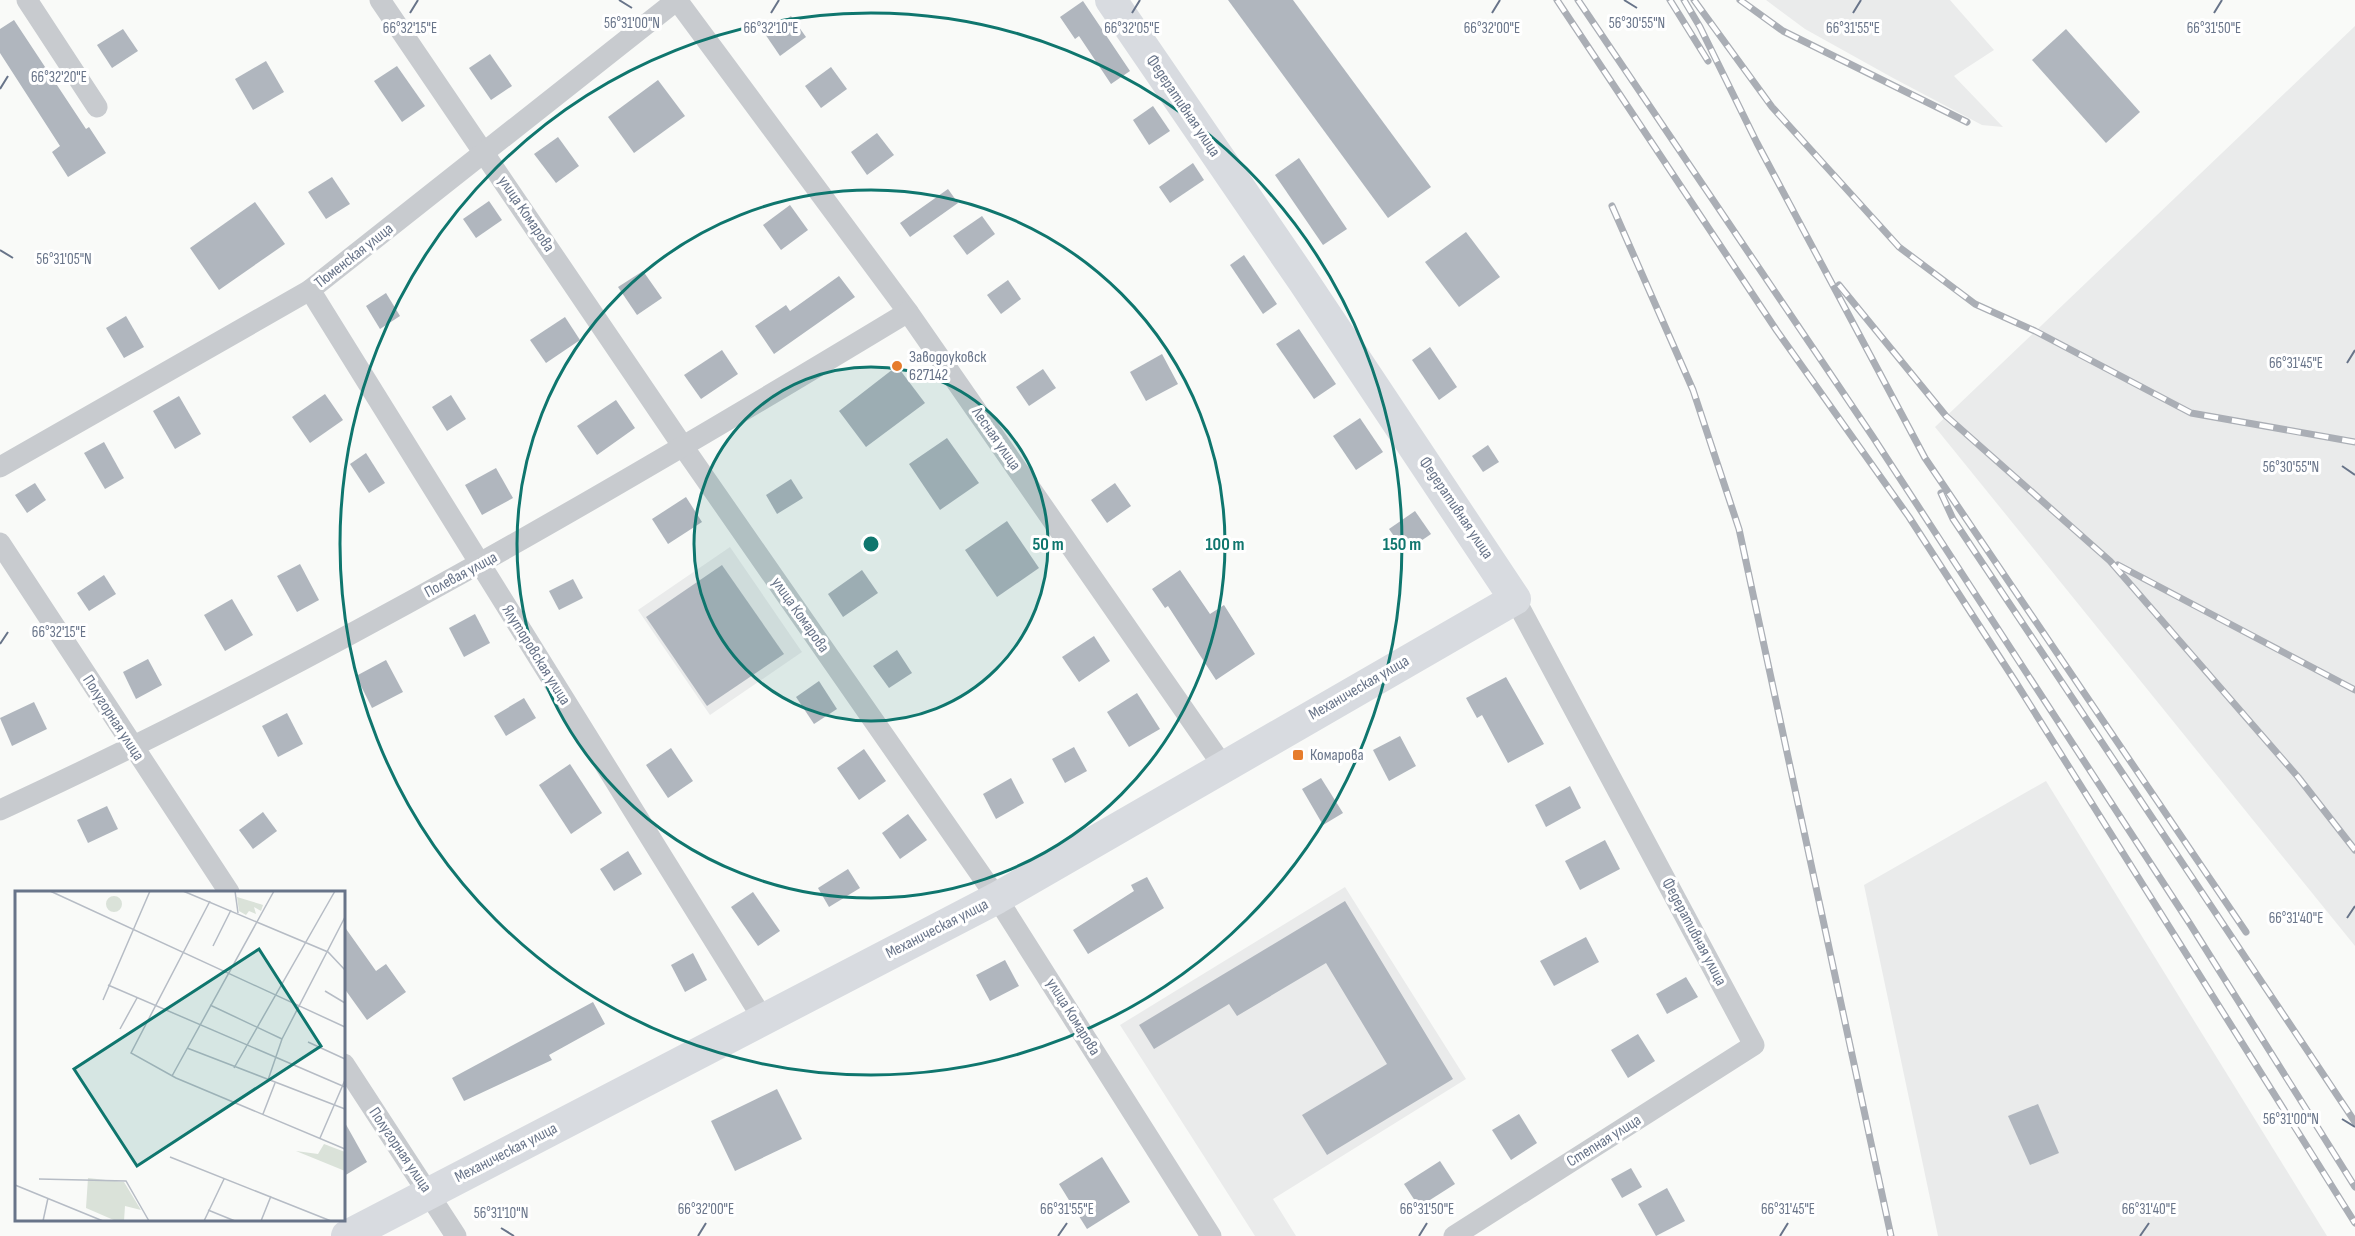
<svg xmlns="http://www.w3.org/2000/svg" width="2355" height="1236" viewBox="0 0 2355 1236" font-family="'Sofia Sans Condensed',sans-serif">
  <rect width="100%" height="100%" fill="#f9faf8"/>
  <!-- built -->
  <g fill="#eaebeb">
    <path d="M1766,0H1950L1994,50L1954,76L2003,127L1982,125L1893,78L1805,29Z"/>
    <path d="M2355,26V946L1935,427Z"/>
    <path d="M730,547L802,652L710,715L638,610Z"/>
    <path d="M2046,781L2327,1236H1938L1864,885Z"/>
    <path d="M1345,887L1466,1079L1273,1199L1296,1236H1255L1120,1025Z"/>
  </g>
  <!-- building -->
  <g fill="#b0b6be">
    <path d="M1228,0H1293L1431,187L1388,218Z"/>
    <path d="M1083,1L1130,71L1111,84L1079,36L1075,39L1060,17Z"/>
    <path d="M791,16L806,37L780,56L765,34Z"/>
    <path d="M14,20L86,129L89,127L106,153L68,177L52,152L60,146L0,53V29Z"/>
    <path d="M123,29L138,51L112,68L97,45Z"/>
    <path d="M2066,29L2140,112L2106,143L2032,60Z"/>
    <path d="M490,54L512,86L491,100L469,68Z"/>
    <path d="M266,61L284,92L253,110L235,79Z"/>
    <path d="M397,66L425,106L402,122L374,81Z"/>
    <path d="M831,67L847,89L821,108L805,86Z"/>
    <path d="M658,80L685,116L634,153L608,117Z"/>
    <path d="M1153,106L1170,131L1149,145L1133,120Z"/>
    <path d="M877,133L894,155L867,175L851,152Z"/>
    <path d="M558,137L579,166L556,183L534,154Z"/>
    <path d="M1299,158L1347,229L1323,245L1275,175Z"/>
    <path d="M1193,163L1204,180L1170,203L1159,187Z"/>
    <path d="M332,177L350,204L326,219L308,192Z"/>
    <path d="M948,189L958,203L910,237L900,223Z"/>
    <path d="M489,201L502,220L476,238L463,219Z"/>
    <path d="M255,202L285,244L219,290L190,248Z"/>
    <path d="M790,205L808,230L781,250L763,225Z"/>
    <path d="M982,216L995,234L967,255L953,236Z"/>
    <path d="M1466,232L1500,277L1459,307L1425,262Z"/>
    <path d="M1244,255L1277,304L1263,314L1230,265Z"/>
    <path d="M643,271L662,298L637,315L618,287Z"/>
    <path d="M839,276L855,297L774,354L755,326L786,305L790,311Z"/>
    <path d="M1008,280L1021,299L1001,314L987,295Z"/>
    <path d="M386,293L400,316L380,329L366,306Z"/>
    <path d="M126,316L144,347L124,358L106,328Z"/>
    <path d="M565,317L580,340L546,363L530,340Z"/>
    <path d="M1299,329L1336,384L1314,399L1276,344Z"/>
    <path d="M1430,347L1457,387L1439,400L1412,360Z"/>
    <path d="M722,350L738,374L701,399L684,375Z"/>
    <path d="M1162,354L1178,384L1146,401L1130,372Z"/>
    <path d="M897,366L925,403L866,447L839,411Z"/>
    <path d="M1043,369L1056,388L1029,406L1016,387Z"/>
    <path d="M325,394L343,420L310,443L292,417Z"/>
    <path d="M451,395L466,419L447,431L432,407Z"/>
    <path d="M179,396L201,434L175,449L153,411Z"/>
    <path d="M616,400L635,428L597,455L577,426Z"/>
    <path d="M1360,418L1383,452L1356,470L1333,436Z"/>
    <path d="M947,438L979,483L940,510L909,464Z"/>
    <path d="M104,442L124,478L105,489L84,453Z"/>
    <path d="M1488,445L1499,462L1483,472L1472,456Z"/>
    <path d="M366,453L385,483L369,493L350,464Z"/>
    <path d="M496,468L513,498L482,515L465,485Z"/>
    <path d="M791,479L803,498L777,514L766,495Z"/>
    <path d="M35,483L46,500L27,513L15,495Z"/>
    <path d="M1115,483L1131,506L1107,523L1091,500Z"/>
    <path d="M686,497L702,522L668,544L652,519Z"/>
    <path d="M1415,511L1431,534L1405,552L1389,529Z"/>
    <path d="M1007,521L1039,568L997,597L965,550Z"/>
    <path d="M300,564L319,600L297,612L277,576Z"/>
    <path d="M722,565L784,654L707,706L646,617Z"/>
    <path d="M862,570L878,593L843,617L828,594Z"/>
    <path d="M1180,570L1210,614L1224,605L1255,654L1216,680L1168,606L1165,608L1152,589Z"/>
    <path d="M104,575L116,594L89,611L77,593Z"/>
    <path d="M573,579L583,598L559,610L549,591Z"/>
    <path d="M232,599L253,635L225,651L204,615Z"/>
    <path d="M475,614L490,643L464,657L449,628Z"/>
    <path d="M1094,636L1110,661L1079,682L1062,657Z"/>
    <path d="M897,650L912,673L889,688L873,666Z"/>
    <path d="M148,659L162,685L136,699L123,672Z"/>
    <path d="M386,660L403,692L372,708L356,676Z"/>
    <path d="M1506,677L1544,744L1508,763L1482,715L1477,718L1466,698Z"/>
    <path d="M819,681L837,709L814,724L796,697Z"/>
    <path d="M1137,693L1160,729L1129,747L1107,712Z"/>
    <path d="M524,698L536,718L506,736L494,716Z"/>
    <path d="M34,702L47,729L12,746L0,718Z"/>
    <path d="M287,713L303,744L278,757L262,726Z"/>
    <path d="M1400,736L1416,766L1389,781L1373,750Z"/>
    <path d="M1074,747L1087,771L1065,783L1052,759Z"/>
    <path d="M671,748L693,781L668,798L646,765Z"/>
    <path d="M864,749L886,781L859,800L837,768Z"/>
    <path d="M570,764L602,813L571,834L539,785Z"/>
    <path d="M1011,778L1024,803L996,819L983,794Z"/>
    <path d="M1321,778L1343,813L1323,825L1302,789Z"/>
    <path d="M1570,786L1581,808L1546,827L1535,805Z"/>
    <path d="M107,806L118,829L88,843L77,820Z"/>
    <path d="M263,812L277,831L253,849L239,830Z"/>
    <path d="M908,814L927,840L900,859L882,833Z"/>
    <path d="M1605,840L1620,869L1580,890L1565,861Z"/>
    <path d="M628,851L642,874L614,891L600,869Z"/>
    <path d="M848,869L860,888L829,907L818,888Z"/>
    <path d="M1147,877L1164,908L1088,954L1073,930L1134,891L1131,885Z"/>
    <path d="M753,892L780,931L758,946L731,907Z"/>
    <path d="M1345,901L1453,1079L1327,1155L1302,1115L1387,1064L1326,963L1237,1016L1229,1004L1154,1049L1139,1025Z"/>
    <path d="M344,926L376,971L386,964L406,992L367,1020L344,988Z"/>
    <path d="M1586,937L1599,962L1554,986L1540,961Z"/>
    <path d="M693,953L707,980L685,992L671,965Z"/>
    <path d="M1005,960L1019,986L990,1001L976,975Z"/>
    <path d="M1686,977L1698,997L1667,1014L1656,994Z"/>
    <path d="M593,1002L605,1024L549,1055L552,1060L464,1101L452,1078Z"/>
    <path d="M1638,1034L1655,1061L1628,1078L1611,1050Z"/>
    <path d="M777,1089L802,1139L735,1171L711,1121Z"/>
    <path d="M2038,1104L2059,1153L2030,1165L2008,1116Z"/>
    <path d="M1519,1114L1537,1143L1511,1160L1492,1130Z"/>
    <path d="M344,1121L367,1162L344,1176Z"/>
    <path d="M1102,1157L1130,1202L1087,1229L1059,1184Z"/>
    <path d="M1440,1161L1455,1184L1419,1207L1404,1184Z"/>
    <path d="M1631,1168L1642,1187L1622,1198L1611,1179Z"/>
    <path d="M1667,1188L1685,1221L1656,1236L1638,1204Z"/>
  </g>
  <g fill="none" stroke-linecap="round" stroke-linejoin="round">
    <!-- street -->
    <g stroke="#c8cbcf" stroke-width="21">
      <path d="M27,0L97,107"/>
      <path d="M380,0L684,448L997,898L1211,1236"/>
      <path d="M310,290L763,1019"/>
      <path d="M0,467L310,290L677,0L908,312L1223,766"/>
      <path d="M0,543L229,892"/>
      <path d="M0,810C314,665 612,491 908,312"/>
      <path d="M344,1064L456,1236"/>
      <path d="M1454,1236L1754,1045L1515,599"/>
    </g>
    <!-- secondary -->
    <path stroke="#d8dbe0" stroke-width="32" d="M347,1236L997,898L1515,599L1304,282L1111,0"/>
    <!-- rail casing -->
    <g stroke="#aaaeb5" stroke-width="7">
      <g id="rail">
        <path d="M1557,0L1777,331L1909,517L2015,681L2355,1223"/>
        <path d="M1578,0L1873,437L2190,924L2355,1187"/>
        <path d="M1670,0L1708,61"/>
        <path d="M1684,0L1700,27L1757,143L1925,458L2246,932"/>
        <path d="M1694,0L1772,107L1899,247L1975,304L2035,331L2191,413L2355,442"/>
        <path d="M1740,0L1783,31L1967,122"/>
        <path d="M1612,206L1693,390L1739,529L1891,1236"/>
        <path d="M1839,285L1946,416L2110,561L2298,777L2355,850"/>
        <path d="M1941,493L1953,519L2355,1122"/>
        <path d="M2118,565L2355,690"/>
      </g>
    </g>
    <!-- rail -->
    <use href="#rail" stroke="#fff" stroke-width="4.5" stroke-dasharray="14" stroke-linecap="butt"/>
  </g>
  <!-- ticks -->
  <path fill="none" stroke="#687489" stroke-width="2" d="M619,0L632,8M1624,0L1637,8M410,13L418,0M771,13L779,0M1132,13L1140,0M1492,13L1500,0M1853,13L1861,0M2214,13L2222,0M0,89L8,76M0,250L13,258M2347,363L2355,350M2342,466L2355,475M0,644L8,632M2347,918L2355,906M2342,1119L2355,1127M501,1228L514,1236M698,1236L706,1223M1058,1236L1067,1223M1419,1236L1427,1223M1780,1236L1788,1223M2140,1236L2149,1223"/>
  <!-- distance rings -->
  <circle cx="871" cy="544" r="177" fill="#0f766e" fill-opacity=".12"/>
  <g fill="none" stroke="#0f766e" stroke-width="3">
    <circle cx="871" cy="544" r="177"/>
    <circle cx="871" cy="544" r="354"/>
    <circle cx="871" cy="544" r="531"/>
  </g>
  <!-- markers -->
  <g fill="#e67c2c" stroke="#fff" stroke-width="2">
    <circle cx="897" cy="366" r="6"/>
    <rect x="1292" y="749" width="12" height="12" rx="3"/>
  </g>
  <g text-anchor="middle" dominant-baseline="central" stroke-width="6" stroke-linejoin="round" paint-order="stroke">
    <!-- street labels -->
    <g font-size="16" fill="#687489" stroke="#fff">
      <text transform="translate(1183 106) rotate(56)">Федеративная улица</text>
      <text transform="translate(526 214) rotate(56)">улица Комарова</text>
      <text transform="translate(354 256) rotate(-38)">Тюменская улица</text>
      <text transform="translate(996 439) rotate(55)">Лесная улица</text>
      <text transform="translate(1456 508) rotate(56)">Федеративная улица</text>
      <text transform="translate(461 575) rotate(-28)">Полевая улица</text>
      <text transform="translate(800 615) rotate(55)">улица Комарова</text>
      <text transform="translate(536 655) rotate(58)">Ялуторовская улица</text>
      <text transform="translate(1359 688) rotate(-30)">Механическая улица</text>
      <text transform="translate(113 718) rotate(57)">Полугорная улица</text>
      <text transform="translate(937 929) rotate(-27)">Механическая улица</text>
      <text transform="translate(1694 932) rotate(62)">Федеративная улица</text>
      <text transform="translate(1073 1017) rotate(58)">улица Комарова</text>
      <text transform="translate(1604 1141) rotate(-32)">Степная улица</text>
      <text transform="translate(400 1150) rotate(56)">Полугорная улица</text>
      <text transform="translate(506 1153) rotate(-27)">Механическая улица</text>
    </g>
    <!-- poi labels -->
    <g font-size="16" fill="#687489" stroke="#fff" text-anchor="start">
      <text x="909" y="357">Заводоуковск<tspan x="909" dy="18">627142</tspan></text>
      <text x="1310" y="755">Комарова</text>
    </g>
  </g>
  <!-- overview -->
  <g transform="translate(15 891)">
    <rect width="330" height="330" fill="#f9faf8"/>
    <path d="M91 13a8 8 0 1 1 16 0a8 8 0 1 1-16 0ZM222,6L245,13L248,14L246,20L239,16L241,23L234,20L231,24L224,20ZM309,253L330,261V280L281,260L303,263ZM73,287L109,291L126,319L110,315L109,330H101L71,317Z" fill="#dae2d9"/>
    <path fill="none" stroke="#b6bcc5" stroke-width="1.5" d="M35,0L330,136M168,0L313,61L330,79M220,0L223,22M195,10L116,162L161,187L330,258M198,55L216,19M93,94L330,196M310,100L330,112M88,109L135,0M195,114L267,148M105,138L122,107M293,151L330,168M172,157L330,218M219,177L320,0M157,185L259,0M253,189L267,148L330,26M248,223L260,192M305,247L330,189M155,266L316,330M24,288L111,290L134,330M0,294L88,330M193,319L220,330M28,330L33,307M189,330L209,288M246,330L256,305"/>
    <path fill="#0f766e" fill-opacity="0.15" stroke="#0f766e" stroke-width="3" d="M244,58L306,155L122,275L59,178Z"/>
    <rect width="330" height="330" fill="none" stroke="#687489" stroke-width="3"/>
  </g>
  <g font-size="15" text-anchor="middle" fill="#687489" stroke="#fff" stroke-width="6" stroke-linejoin="round" paint-order="stroke">
    <text x="632" y="28">56°31'00"N</text>
    <text x="1637" y="28">56°30'55"N</text>
    <text x="410" y="33">66°32'15"E</text>
    <text x="771" y="33">66°32'10"E</text>
    <text x="1132" y="33">66°32'05"E</text>
    <text x="1492" y="33">66°32'00"E</text>
    <text x="1853" y="33">66°31'55"E</text>
    <text x="2214" y="33">66°31'50"E</text>
    <text x="59" y="82">66°32'20"E</text>
    <text x="64" y="264">56°31'05"N</text>
    <text x="2296" y="368">66°31'45"E</text>
    <text x="2291" y="472">56°30'55"N</text>
    <text x="59" y="637">66°32'15"E</text>
    <text x="2296" y="923">66°31'40"E</text>
    <text x="2291" y="1124">56°31'00"N</text>
    <text x="706" y="1214">66°32'00"E</text>
    <text x="1067" y="1214">66°31'55"E</text>
    <text x="1427" y="1214">66°31'50"E</text>
    <text x="1788" y="1214">66°31'45"E</text>
    <text x="2149" y="1214">66°31'40"E</text>
    <text x="501" y="1218">56°31'10"N</text>
  </g>
  <circle cx="871" cy="544" r="9" fill="#0f766e" stroke="#fff" stroke-width="3"/>
  <g font-size="18" text-anchor="middle" font-weight="bold" fill="#0f766e" stroke="#fff" stroke-width="6" stroke-linejoin="round" paint-order="stroke">
    <text x="1048" y="550">50 m</text>
    <text x="1225" y="550">100 m</text>
    <text x="1402" y="550">150 m</text>
  </g>
</svg>
